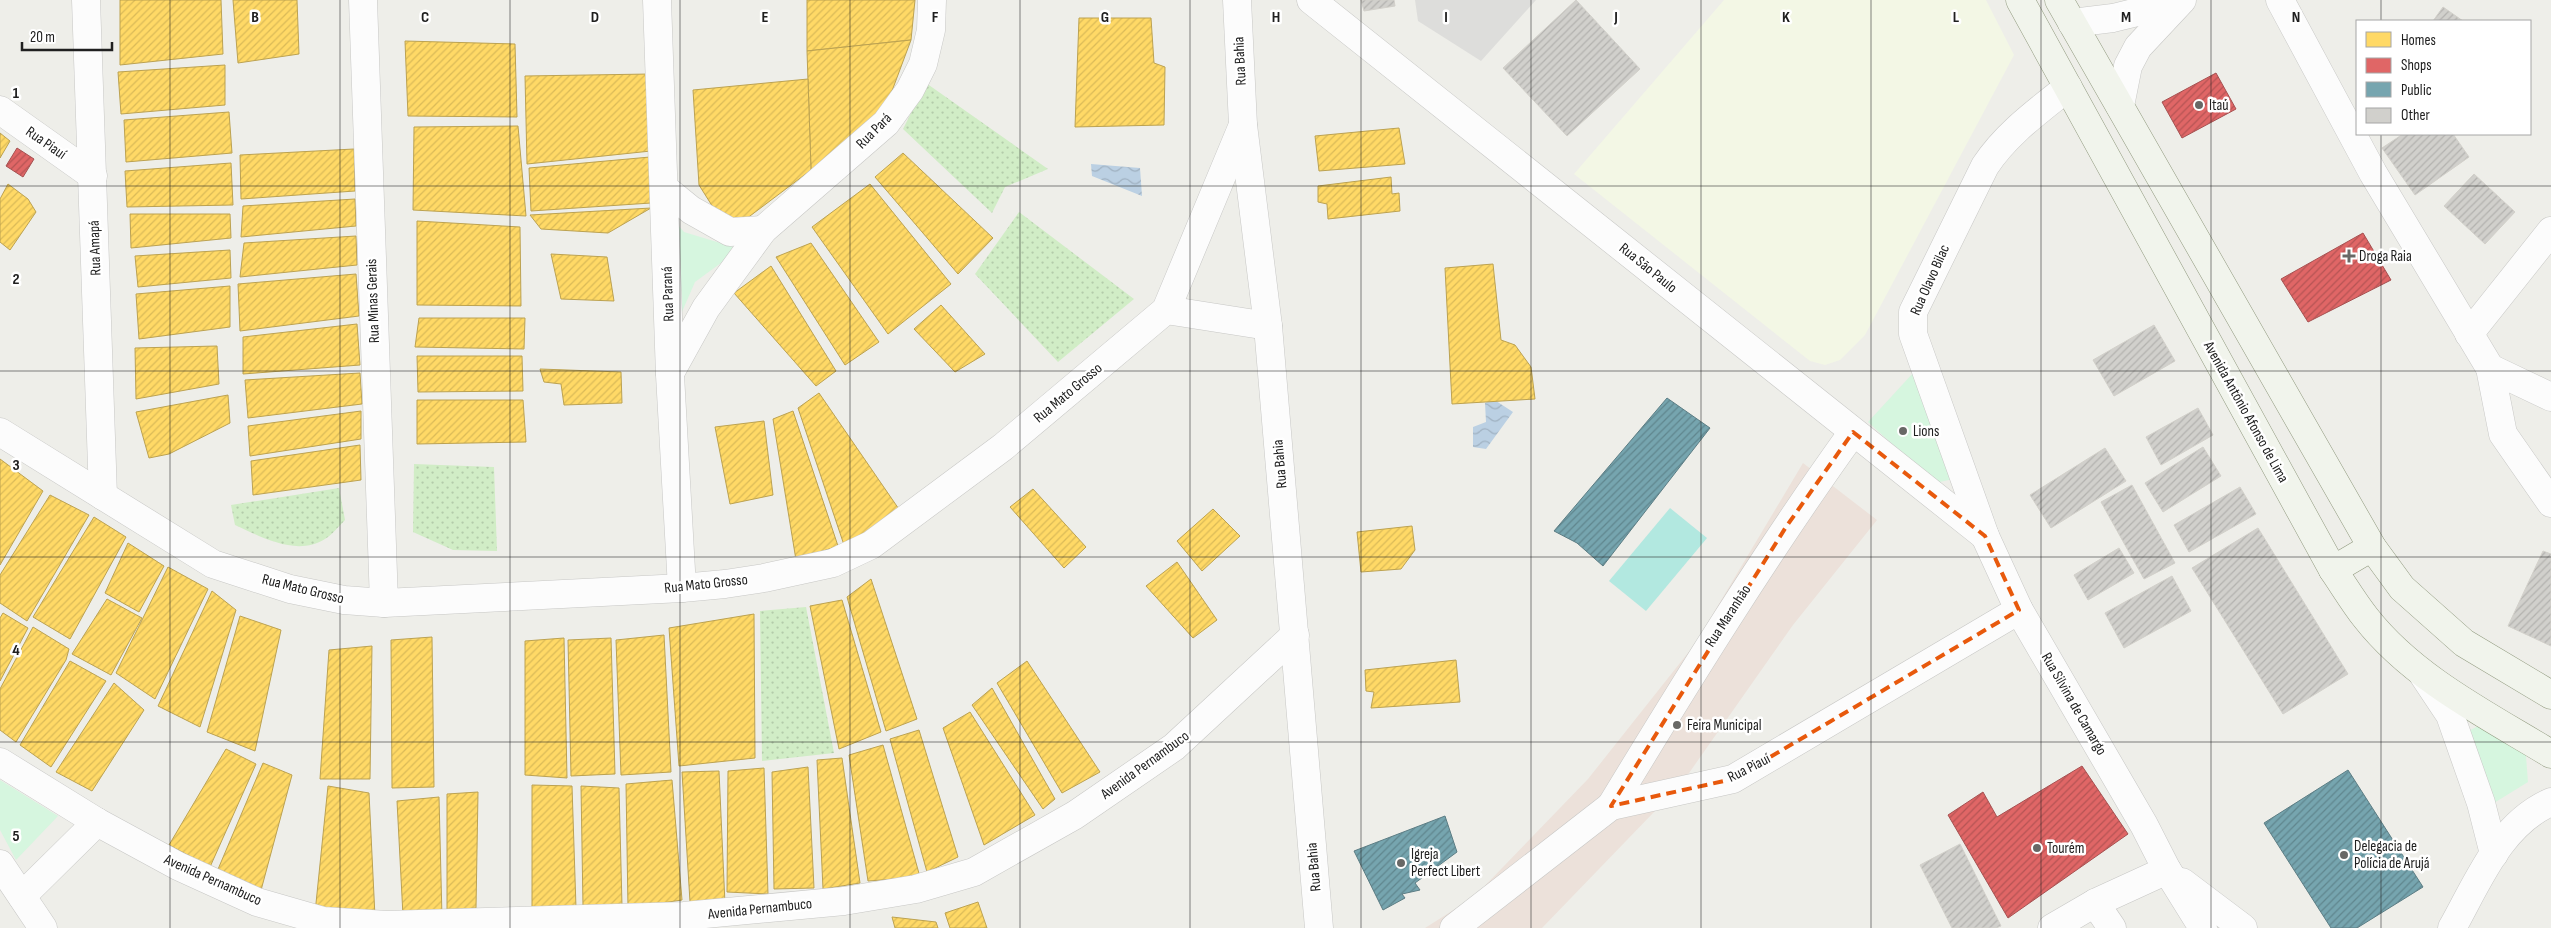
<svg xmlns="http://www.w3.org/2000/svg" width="2551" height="928" viewBox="0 0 2551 928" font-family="'Sofia Sans Condensed',sans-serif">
  <defs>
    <pattern id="grass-dots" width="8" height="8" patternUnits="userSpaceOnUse" patternTransform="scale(1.25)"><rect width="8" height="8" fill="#d1edc6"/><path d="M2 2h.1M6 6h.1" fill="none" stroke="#b3cbaa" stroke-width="1.8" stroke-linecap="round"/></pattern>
    <pattern id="water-waves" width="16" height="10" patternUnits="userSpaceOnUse" patternTransform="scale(1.25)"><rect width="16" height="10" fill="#bbd0e3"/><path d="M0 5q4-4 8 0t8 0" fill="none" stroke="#a0b2c2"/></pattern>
    <pattern id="homes-hatch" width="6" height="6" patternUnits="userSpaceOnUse" patternTransform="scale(1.25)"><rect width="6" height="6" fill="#ffd966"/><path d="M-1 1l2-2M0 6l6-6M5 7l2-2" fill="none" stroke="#daba58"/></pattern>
    <pattern id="shops-hatch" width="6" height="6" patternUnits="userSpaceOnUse" patternTransform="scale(1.25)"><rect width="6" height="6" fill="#e06666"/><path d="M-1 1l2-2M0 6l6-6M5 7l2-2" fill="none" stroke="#b55454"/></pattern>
    <pattern id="public-hatch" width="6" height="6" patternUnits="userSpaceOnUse" patternTransform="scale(1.25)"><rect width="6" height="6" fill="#76a5af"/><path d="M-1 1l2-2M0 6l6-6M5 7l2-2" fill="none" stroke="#60868e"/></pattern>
    <pattern id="building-hatch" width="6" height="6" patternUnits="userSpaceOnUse" patternTransform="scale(1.25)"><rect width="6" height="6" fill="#d1d0cc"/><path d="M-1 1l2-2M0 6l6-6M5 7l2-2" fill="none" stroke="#b3b2af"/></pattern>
  </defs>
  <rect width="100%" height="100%" fill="#eeeee9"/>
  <!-- commercial -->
  <path fill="#ece1da" d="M1803,463L1877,520L1793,625L1682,783L1542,928H1425L1474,897L1588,779L1695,644Z"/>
  <!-- education -->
  <path fill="#f3f7e5" d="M1724,0H1986L2014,55L1865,335L1840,360L1825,365L1810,361L1574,174Z"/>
  <!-- grass -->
  <g fill="url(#grass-dots)">
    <path d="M926,83L1048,169L1005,187L992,213L903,129Z"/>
    <path d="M1019,212L1134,299L1058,362L975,274Z"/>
    <path d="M414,464L494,467L497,551L453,550L413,532Z"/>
    <path d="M339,488L345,520C339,526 332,535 325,539C297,557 261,537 235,525L231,505Z"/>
    <path d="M806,607L834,753L762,761L760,611Z"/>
  </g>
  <!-- park -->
  <g fill="#d6f6df">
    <path d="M667,213L684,232L740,249L695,282L671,337Z"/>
    <path d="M1914,372L1958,478L1935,483L1868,422Z"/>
    <path d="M2480,725L2525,743L2528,782L2494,803L2461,735Z"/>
    <path d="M0,780L58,816L16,860L0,830Z"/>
  </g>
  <!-- pitch -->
  <path fill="#b2e8e0" d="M1670,508L1707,538L1646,611L1609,581Z"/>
  <!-- parking -->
  <path fill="#dddddb" d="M1415,0H1536L1481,61L1418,21Z"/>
  <!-- water -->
  <g fill="url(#water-waves)">
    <path d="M1091,164L1140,168L1142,196L1092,176Z"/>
    <path d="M1493,399L1513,412L1486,449L1473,447V427L1486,422L1485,403Z"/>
  </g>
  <!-- homes -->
  <g fill="url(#homes-hatch)" stroke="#bca251">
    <path d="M120,0H221L223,54L120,65Z"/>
    <path d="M233,0H297L299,54L238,63Z"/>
    <path d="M807,0H915L911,40L807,51Z"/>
    <path d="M1079,18H1151L1154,63L1165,67L1164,125L1075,127Z"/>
    <path d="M911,40L883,115L811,170L807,51Z"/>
    <path d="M405,41L515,44L517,117L408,116Z"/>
    <path d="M225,65V105L121,114L118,72Z"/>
    <path d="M650,74L651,151L527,164L525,76Z"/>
    <path d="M808,79L811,170L742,222L716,212L699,185L693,90Z"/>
    <path d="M229,112L232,153L126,162L124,120Z"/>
    <path d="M518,126L526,216L413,210L414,127Z"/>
    <path d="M1399,128L1405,164L1319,171L1315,136Z"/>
    <path d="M0,133L10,141L0,158Z"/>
    <path d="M354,149L355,191L241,199L240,155Z"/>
    <path d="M903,153L993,238L958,274L875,177Z"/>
    <path d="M650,157L651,203L531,211L529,168Z"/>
    <path d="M231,163L233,205L127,207L125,171Z"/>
    <path d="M1391,177L1392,194L1399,193L1400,211L1328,219L1327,204L1318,202V186Z"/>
    <path d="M8,184L28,199L36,212L10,250L0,242V199Z"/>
    <path d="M870,184L951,284L888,334L812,227Z"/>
    <path d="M355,199L356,226L241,237L243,206Z"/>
    <path d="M651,208L608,233L541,229L530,215Z"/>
    <path d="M130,214H230L231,238L131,248Z"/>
    <path d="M417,221L520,227L521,306L417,305Z"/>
    <path d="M356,236L357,265L240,277L244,243Z"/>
    <path d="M811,243L879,342L845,365L776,257Z"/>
    <path d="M230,250L231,278L138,287L135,256Z"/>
    <path d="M551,254L607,257L614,301L561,299Z"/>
    <path d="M1493,264L1501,340L1515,345L1531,367L1535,399L1452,404L1445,268Z"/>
    <path d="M771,266L836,371L816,386L734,293Z"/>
    <path d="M356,274L359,316L240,331L238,284Z"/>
    <path d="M230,286V327L139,339L136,294Z"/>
    <path d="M941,305L985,354L955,372L914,329Z"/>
    <path d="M419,318H525L524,349L415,347Z"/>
    <path d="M357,324L360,365L243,374V337Z"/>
    <path d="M217,346L219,384L136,399L135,348Z"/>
    <path d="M417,356H522L523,391L418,392Z"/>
    <path d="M540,369L621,372L622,403L564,405L561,384L544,382Z"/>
    <path d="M360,373L362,404L248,418L245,380Z"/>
    <path d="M819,393L903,515L844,545L798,408Z"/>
    <path d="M228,395L230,423L169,454L149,458L136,412Z"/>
    <path d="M417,400H523L526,442L417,444Z"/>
    <path d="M361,411V439L250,456L248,426Z"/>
    <path d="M793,411L838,546L796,560L773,419Z"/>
    <path d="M764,421L773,495L730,504L715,427Z"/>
    <path d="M360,445L361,480L253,495L251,461Z"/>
    <path d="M0,459L43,491L0,565Z"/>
    <path d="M1033,489L1086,547L1064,568L1010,507Z"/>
    <path d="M50,495L89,515L27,621L0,603V575Z"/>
    <path d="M1213,509L1240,536L1202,571L1177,541Z"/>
    <path d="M94,517L126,537L70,639L33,617Z"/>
    <path d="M1412,526L1415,550L1401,569L1361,572L1357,532Z"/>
    <path d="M128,543L164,566L139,612L105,593Z"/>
    <path d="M1177,562L1217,620L1193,638L1146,586Z"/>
    <path d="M168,567L208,589L155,699L116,673Z"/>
    <path d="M871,579L917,719L886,731L847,597Z"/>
    <path d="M212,591L236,610L200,727L158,706Z"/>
    <path d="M107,599L142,618L111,675L72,654Z"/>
    <path d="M842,600L881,732L839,749L810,606Z"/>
    <path d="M3,613L28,628L0,681V618Z"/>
    <path d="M754,614L755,758L679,766L669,628Z"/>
    <path d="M240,616L281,630L255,751L207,732Z"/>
    <path d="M33,627L69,649L66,660L16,742L0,730V689Z"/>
    <path d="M664,635L671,772L621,775L616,640Z"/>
    <path d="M432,637L434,787L392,788L391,640Z"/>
    <path d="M564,638L567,778L525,775V641Z"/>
    <path d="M611,638L615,774L571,776L568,640Z"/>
    <path d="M372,646L370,779H320L329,650Z"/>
    <path d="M1456,660L1460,702L1371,708L1374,692L1366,691L1365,670Z"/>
    <path d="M70,661L106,681L51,767L20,745Z"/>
    <path d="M1027,661L1100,772L1062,793L997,683Z"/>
    <path d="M114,683L144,710L92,791L56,772Z"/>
    <path d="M992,688L1055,799L1043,809L972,705Z"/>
    <path d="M970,712L1035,815L984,845L943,728Z"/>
    <path d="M919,730L958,857L927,872L890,739Z"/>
    <path d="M883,745L920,877L868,881L849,755Z"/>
    <path d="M226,749L256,764L210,867L169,845Z"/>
    <path d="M842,758L860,883L823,889L817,760Z"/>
    <path d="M263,763L292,775L260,894L216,874Z"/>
    <path d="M808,767L814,888L774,889L772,772Z"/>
    <path d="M764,768L768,894L727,892L728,771Z"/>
    <path d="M719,771L725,904L690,902L682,772Z"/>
    <path d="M672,780L682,900L628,908L626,784Z"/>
    <path d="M532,785L572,786L576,908L532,912Z"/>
    <path d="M328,786L369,793L375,917L315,913Z"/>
    <path d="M581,786L619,788L622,906L583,907Z"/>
    <path d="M478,792L476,908L447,910V794Z"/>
    <path d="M439,797L442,918L403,916L397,801Z"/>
    <path d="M978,902L987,928H950L945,913Z"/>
    <path d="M892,917L936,922L938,928H895Z"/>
  </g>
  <!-- shops -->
  <g fill="url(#shops-hatch)" stroke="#a65151">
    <path d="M2216,73L2236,109L2182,138L2162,102Z"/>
    <path d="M17,148L34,159L23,177L6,166Z"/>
    <path d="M2363,233L2391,280L2308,322L2281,279Z"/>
    <path d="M2082,766L2128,834L2008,918L1948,815L1983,792L1997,817Z"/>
  </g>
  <!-- public -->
  <g fill="url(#public-hatch)" stroke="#5c7d84">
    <path d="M1667,398L1710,428L1603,566L1577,543L1554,531Z"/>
    <path d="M2348,770L2423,887L2357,928H2331L2264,823Z"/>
    <path d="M1445,816L1457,852L1415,883L1420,890L1402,894L1405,898L1383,910L1354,851Z"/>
  </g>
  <!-- building -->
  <g fill="url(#building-hatch)" stroke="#d2d0ca">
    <path d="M1361,0H1394L1395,6L1364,11Z"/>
    <path d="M1576,0L1640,69L1567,136L1503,68Z"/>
    <path d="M2443,7L2463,21H2433Z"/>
    <path d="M2403,134H2453L2469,157L2415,195L2382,148Z"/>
    <path d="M2474,174L2515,212L2485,244L2444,206Z"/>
    <path d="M2154,325L2175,361L2114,396L2093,360Z"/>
    <path d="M2198,408L2213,435L2161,465L2146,437Z"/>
    <path d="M2203,447L2221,476L2163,512L2145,483Z"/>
    <path d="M2105,448L2126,481L2051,528L2030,495Z"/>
    <path d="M2132,485L2175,563L2144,579L2101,502Z"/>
    <path d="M2240,487L2256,514L2189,552L2174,525Z"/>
    <path d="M2258,528L2348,674L2283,714L2192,568Z"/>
    <path d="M2119,548L2134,573L2088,600L2074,575Z"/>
    <path d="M2543,551L2551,554V646L2508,626Z"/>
    <path d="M2172,576L2191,611L2124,648L2105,613Z"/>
    <path d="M1960,844L2001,926L1996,928H1952L1920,865Z"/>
  </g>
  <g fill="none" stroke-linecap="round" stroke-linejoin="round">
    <!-- minor casing -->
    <g stroke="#c7c7c5" stroke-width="29">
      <g id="minor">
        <path d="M86,0L103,496"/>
        <path d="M363,0L384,603"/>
        <path d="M657,0L670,375L682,588"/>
        <path d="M1237,0L1243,125L1268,326L1319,928"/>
        <path d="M1311,0L1985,536"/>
        <path d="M2280,0L2373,173L2490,368L2503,434L2551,503"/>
        <path d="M2072,23L2113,18L2179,2"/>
        <path d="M2068,87C2038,111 2006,134 1985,166L1913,312V334L1985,536L2019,610L2144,825L2167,870L2203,928"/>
        <path d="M2120,106L2128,66L2138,47L2182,0"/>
        <path d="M0,110L93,176"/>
        <path d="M664,188L691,210L730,232L763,230"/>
        <path d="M1166,310L1268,326"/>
        <path d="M2469,334L2551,231"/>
        <path d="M2490,368L2551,397"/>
        <path d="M670,373L706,308L763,230L886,123L910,90L923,64L931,30L932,0"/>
        <path d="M0,432L213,564L290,589L344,600L384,603L682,588L725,584L764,578L833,563L871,545L1003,447L1166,310L1243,125"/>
        <path d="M2422,673L2450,715L2481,803L2494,854"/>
        <path d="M0,762L97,822L178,866L257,902L323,921L387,925L684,916L844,901L916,889L974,872L1075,815L1174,747L1295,635"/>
        <path d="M1611,806C1688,679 1766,553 1853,432"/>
        <path d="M0,864L43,928"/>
        <path d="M2182,882L2243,928"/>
        <path d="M22,896L97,822"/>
        <path d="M2095,903L2112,928"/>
        <path d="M1454,928L1611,806L1733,779L2019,610"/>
        <path d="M2052,928L2095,903L2167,870"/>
        <path d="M2452,928C2478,882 2500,824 2551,802"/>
      </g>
    </g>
    <!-- secondary casing -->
    <g stroke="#919a7f" stroke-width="29">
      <g id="secondary">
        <path d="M2020,0L2333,570C2344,586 2354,603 2366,618C2413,678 2487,715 2551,754"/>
        <path d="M2059,0L2372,547L2402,588L2464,643L2551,695"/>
        <path d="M2333,570L2372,547"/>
      </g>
    </g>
    <!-- minor -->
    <use href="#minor" stroke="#fcfcfc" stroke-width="28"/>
    <!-- secondary -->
    <use href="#secondary" stroke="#f1f4ec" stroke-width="28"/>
  </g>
  <!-- marked area -->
  <path fill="none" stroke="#e8590c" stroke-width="4" stroke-dasharray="10 6" stroke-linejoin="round" d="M1853,432L1985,536L2019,610L1733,779L1611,806L1786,527Z"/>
  <!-- grid -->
  <path fill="none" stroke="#202020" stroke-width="1" stroke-opacity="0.55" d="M170,0V928M340,0V928M510,0V928M680,0V928M850,0V928M1020,0V928M1190,0V928M1361,0V928M1531,0V928M1701,0V928M1871,0V928M2041,0V928M2211,0V928M2381,0V21M2381,134V928M0,186H2551M0,371H2551M0,557H2551M0,742H2551"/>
  <!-- markers -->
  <g fill="#686866" stroke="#fff" stroke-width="2">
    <circle cx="2199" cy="105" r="5"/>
    <path d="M2346.5 248.5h5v5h5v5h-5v5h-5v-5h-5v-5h5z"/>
    <circle cx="1903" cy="431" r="5"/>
    <circle cx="1677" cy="725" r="5"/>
    <circle cx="2037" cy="848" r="5"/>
    <circle cx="2344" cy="855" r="5"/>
    <circle cx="1401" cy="863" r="5"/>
  </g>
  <g text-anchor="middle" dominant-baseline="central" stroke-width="5" stroke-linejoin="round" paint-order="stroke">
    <!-- street labels -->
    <g font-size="15" fill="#202020" stroke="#fff">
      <text transform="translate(1240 61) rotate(-93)">Rua Bahia</text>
      <text transform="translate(874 131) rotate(-45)">Rua Pará</text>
      <text transform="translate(46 143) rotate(35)">Rua Piauí</text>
      <text transform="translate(95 248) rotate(-92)">Rua Amapá</text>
      <text transform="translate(1648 268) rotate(39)">Rua São Paulo</text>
      <text transform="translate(1930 280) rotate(-66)">Rua Olavo Bilac</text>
      <text transform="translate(668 294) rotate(-92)">Rua Paraná</text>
      <text transform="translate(373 301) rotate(-92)">Rua Minas Gerais</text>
      <text transform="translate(1068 393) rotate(-40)">Rua Mato Grosso</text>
      <text transform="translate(2246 412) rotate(61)">Avenida Antônio Afonso de Lima</text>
      <text transform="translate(1280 464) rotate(-95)">Rua Bahia</text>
      <text transform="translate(706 584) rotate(-6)">Rua Mato Grosso</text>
      <text transform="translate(303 589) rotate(14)">Rua Mato Grosso</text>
      <text transform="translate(1728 616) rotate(-57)">Rua Maranhão</text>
      <text transform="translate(2074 704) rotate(60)">Rua Silvina de Camargo</text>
      <text transform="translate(1145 765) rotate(-36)">Avenida Pernambuco</text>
      <text transform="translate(1749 768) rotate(-27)">Rua Piauí</text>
      <text transform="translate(1314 867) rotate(-95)">Rua Bahia</text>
      <text transform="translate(213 880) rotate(24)">Avenida Pernambuco</text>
      <text transform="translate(760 909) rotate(-6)">Avenida Pernambuco</text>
    </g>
    <!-- poi labels -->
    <g font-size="15" fill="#202020" stroke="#fff" text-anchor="start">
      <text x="2209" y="105">Itaú</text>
      <text x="2359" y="256">Droga Raia</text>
      <text x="1913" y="431">Lions</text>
      <text x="1687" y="725">Feira Municipal</text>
      <text x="2354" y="846">Delegacia de<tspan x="2354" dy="17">Polícia de Arujá</tspan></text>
      <text x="2047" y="848">Tourém</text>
      <text x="1411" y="854">Igreja<tspan x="1411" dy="17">Perfect Libert</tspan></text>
    </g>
  </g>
  <g font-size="16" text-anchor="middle" font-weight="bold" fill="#202020" stroke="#fff" stroke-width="5" stroke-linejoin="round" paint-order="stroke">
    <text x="255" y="22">B</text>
    <text x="425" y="22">C</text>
    <text x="595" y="22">D</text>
    <text x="765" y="22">E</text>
    <text x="935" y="22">F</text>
    <text x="1105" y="22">G</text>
    <text x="1276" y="22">H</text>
    <text x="1446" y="22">I</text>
    <text x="1616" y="22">J</text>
    <text x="1786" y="22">K</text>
    <text x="1956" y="22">L</text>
    <text x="2126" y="22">M</text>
    <text x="2296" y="22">N</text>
    <text x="16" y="98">1</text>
    <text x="16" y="284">2</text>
    <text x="16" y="470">3</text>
    <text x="16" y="655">4</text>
    <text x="16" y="841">5</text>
  </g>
  <!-- legend -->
  <rect x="2356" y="20" width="175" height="115" fill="#ffffff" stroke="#a6a6a6"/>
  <rect x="2366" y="32" width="25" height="15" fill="#ffd966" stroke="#a6a6a6"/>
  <text x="2401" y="45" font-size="15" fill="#202020">Homes</text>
  <rect x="2366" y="58" width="25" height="15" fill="#e06666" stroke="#a6a6a6"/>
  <text x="2401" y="70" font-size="15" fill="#202020">Shops</text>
  <rect x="2366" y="82" width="25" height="15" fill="#76a5af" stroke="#a6a6a6"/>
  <text x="2401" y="95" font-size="15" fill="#202020">Public</text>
  <rect x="2366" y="108" width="25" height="15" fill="#d1d0cc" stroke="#a6a6a6"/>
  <text x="2401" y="120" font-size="15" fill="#202020">Other</text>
  <!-- scale -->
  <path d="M22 42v8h90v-8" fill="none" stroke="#202020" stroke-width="2.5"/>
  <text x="30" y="42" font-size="15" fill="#202020" stroke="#ffffff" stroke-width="4" paint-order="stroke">20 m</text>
</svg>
